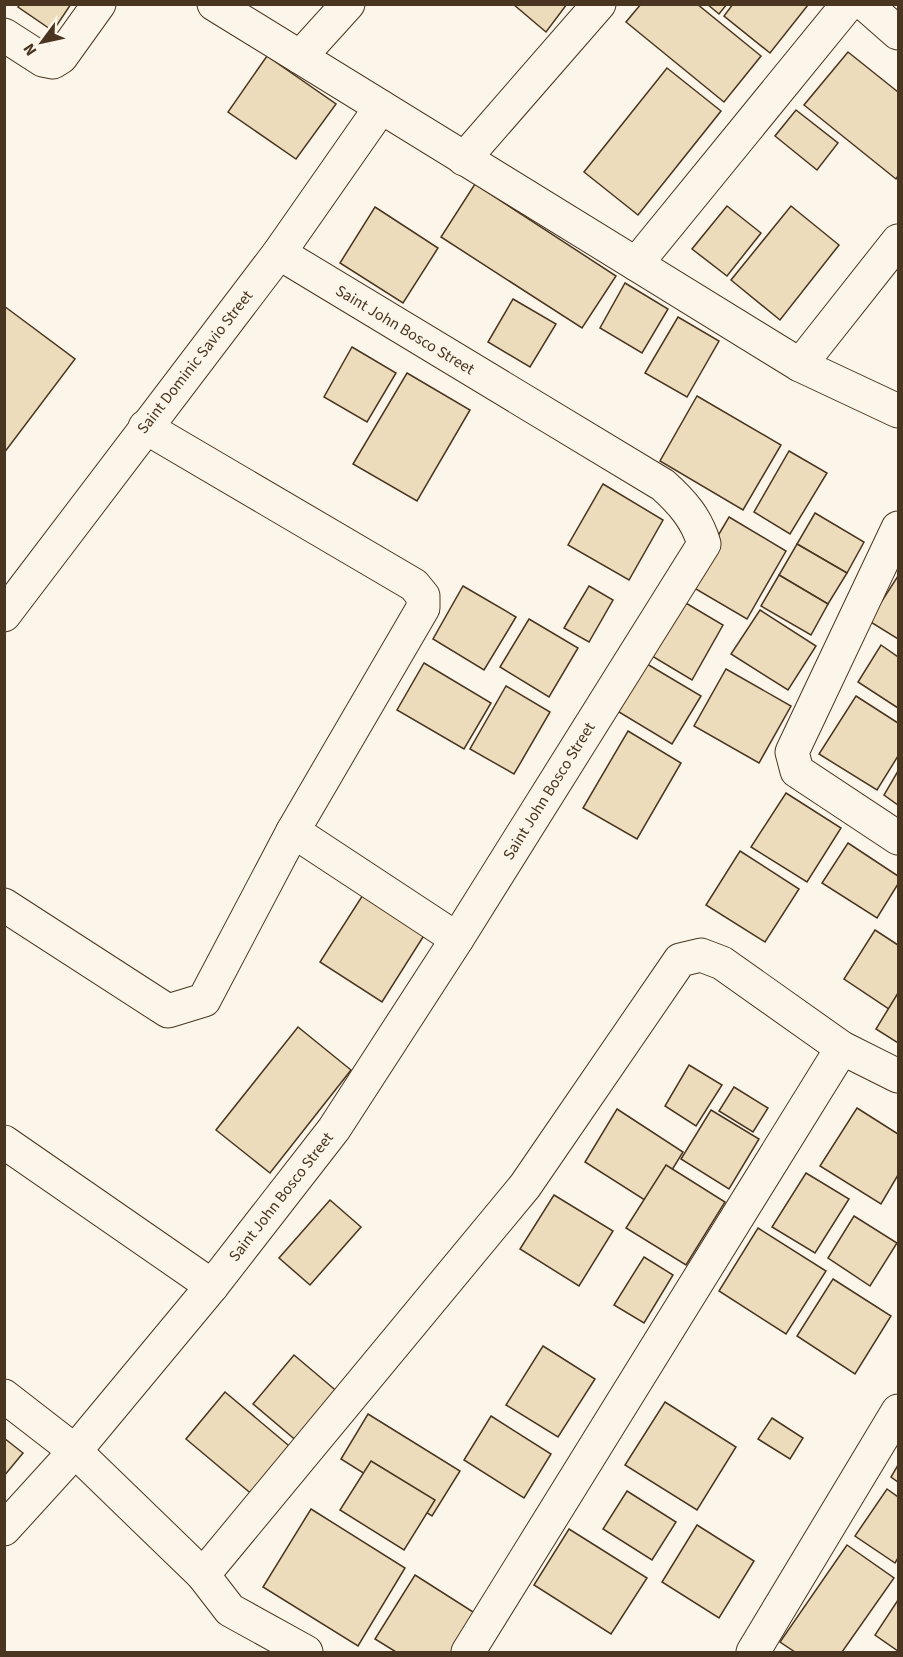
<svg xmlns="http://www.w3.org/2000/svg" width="903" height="1657" viewBox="0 0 903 1657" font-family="'Source Sans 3',sans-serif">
  <rect width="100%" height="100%" fill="#fbf6e9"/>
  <!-- building -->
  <g fill="#ecdcbc" stroke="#4a3520" stroke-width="1.5">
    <path d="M20,4H71L53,31L18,7Z"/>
    <path d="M513,4H567L546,32Z"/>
    <path d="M641,4H697L761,56L724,102L626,22Z"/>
    <path d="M707,4H727L719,14Z"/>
    <path d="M733,4H808V5L770,53L724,16Z"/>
    <path d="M848,52L898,92V176L896,179L804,105Z"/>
    <path d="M267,56L336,104L296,159L228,112Z"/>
    <path d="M667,68L721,111L638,215L584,172Z"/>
    <path d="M796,110L838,143L817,170L775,136Z"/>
    <path d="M475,184L616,276L582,328L441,237Z"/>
    <path d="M727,206L761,233L727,276L692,249Z"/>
    <path d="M791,206L839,245L780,320L731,280Z"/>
    <path d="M375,207L438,248L403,303L340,263Z"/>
    <path d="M625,283L668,309L642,353L600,328Z"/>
    <path d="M513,299L556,324L530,367L488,342Z"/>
    <path d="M4,306L75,359L4,453Z"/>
    <path d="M678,317L719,341L687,397L645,373Z"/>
    <path d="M352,347L396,373L367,422L324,397Z"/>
    <path d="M407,373L470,410L417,501L353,464Z"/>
    <path d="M697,396L781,445L743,510L660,461Z"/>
    <path d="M789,451L827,473L790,534L754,512Z"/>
    <path d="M603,484L663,520L629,580L568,545Z"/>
    <path d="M815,513L864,542L847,573L797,544Z"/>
    <path d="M729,517L786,551L747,619L689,585Z"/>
    <path d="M797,544L847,573L828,604L779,575Z"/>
    <path d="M779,575L828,604L811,635L761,606Z"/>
    <path d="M898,576V639L869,621Z"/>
    <path d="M463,586L516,617L484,670L433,639Z"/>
    <path d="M589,586L613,600L589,642L564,628Z"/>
    <path d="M679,599L723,625L692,680L647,653Z"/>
    <path d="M760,610L816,646L788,690L731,654Z"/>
    <path d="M529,619L578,648L549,697L500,667Z"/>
    <path d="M881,645L898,657V708L858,682Z"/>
    <path d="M637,658L701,696L672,744L609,706Z"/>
    <path d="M424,663L491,703L464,749L397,710Z"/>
    <path d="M726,669L791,706L759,763L694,726Z"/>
    <path d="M506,686L550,712L514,774L470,749Z"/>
    <path d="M856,696L898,723V756L877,790L819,754Z"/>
    <path d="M628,731L681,763L637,839L583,808Z"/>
    <path d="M898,771V805L884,795Z"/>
    <path d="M786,793L841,828L807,882L751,847Z"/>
    <path d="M848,843L898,876V884L877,918L822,883Z"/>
    <path d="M740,851L799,889L765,942L706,905Z"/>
    <path d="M368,887L430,926L382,1002L320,962Z"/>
    <path d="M875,930L898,945V1015L844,979Z"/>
    <path d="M898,993V1043L876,1029Z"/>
    <path d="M298,1027L351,1070L270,1173L216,1130Z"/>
    <path d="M689,1065L722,1085L696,1126L665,1106Z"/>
    <path d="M734,1087L768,1108L753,1132L719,1111Z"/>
    <path d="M857,1108L898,1134V1175L881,1204L820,1166Z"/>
    <path d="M617,1109L683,1152L651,1204L585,1162Z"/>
    <path d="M711,1110L759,1139L729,1189L681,1159Z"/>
    <path d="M666,1165L725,1202L686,1265L626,1228Z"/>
    <path d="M806,1173L849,1199L815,1253L772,1227Z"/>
    <path d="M554,1195L613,1231L579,1286L520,1249Z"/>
    <path d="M330,1200L361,1227L310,1285L279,1258Z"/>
    <path d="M854,1216L897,1243L870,1286L828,1258Z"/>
    <path d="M758,1228L826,1271L786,1334L719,1291Z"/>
    <path d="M644,1257L673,1275L644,1323L614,1305Z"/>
    <path d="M833,1279L891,1316L855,1374L797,1336Z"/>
    <path d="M543,1346L595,1379L558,1437L506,1405Z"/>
    <path d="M294,1355L346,1399L305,1448L253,1404Z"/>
    <path d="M225,1392L294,1450L254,1496L186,1439Z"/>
    <path d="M665,1402L736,1447L697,1510L625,1465Z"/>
    <path d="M368,1414L460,1471L432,1516L341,1459Z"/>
    <path d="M491,1416L551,1454L524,1498L464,1460Z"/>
    <path d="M772,1418L803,1438L790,1459L758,1439Z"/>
    <path d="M4,1438L23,1453L4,1476Z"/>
    <path d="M371,1461L435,1500L404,1550L340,1510Z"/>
    <path d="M898,1465V1482L891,1477Z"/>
    <path d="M887,1489L898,1497V1558L895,1563L855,1536Z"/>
    <path d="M627,1491L676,1522L652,1560L603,1529Z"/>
    <path d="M311,1509L405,1568L358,1646L263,1587Z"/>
    <path d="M697,1525L754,1561L719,1618L662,1582Z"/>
    <path d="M569,1529L647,1578L611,1634L534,1585Z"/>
    <path d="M847,1545L894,1578L842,1652H795L780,1642Z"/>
    <path d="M415,1575L481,1617L459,1652H396L375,1639Z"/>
    <path d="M898,1600V1651L875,1635Z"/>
  </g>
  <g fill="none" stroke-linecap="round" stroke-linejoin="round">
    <!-- street casing -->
    <g stroke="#4a3520" stroke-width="35">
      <g id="street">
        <path d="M214,4L800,365L898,411"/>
        <path d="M865,4L898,33"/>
        <path d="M4,35L43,60L53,62L61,57L99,4"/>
        <path d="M300,57L348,4"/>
        <path d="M464,159L599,4"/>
        <path d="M636,264L848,4"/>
        <path d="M800,365L898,241"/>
        <path d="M898,528L792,752L797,771L898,838"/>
        <path d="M4,615L279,253L381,107"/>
        <path d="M293,831L457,939"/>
        <path d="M4,905L168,1011L204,1000L293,831L423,608V596L414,585L145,427"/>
        <path d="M4,1142L212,1286"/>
        <path d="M4,1396L75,1451L203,1575L230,1610L306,1652"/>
        <path d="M4,1529L75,1451L212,1286L334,1129L457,939L704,544C697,519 682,502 663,485L279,253"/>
        <path d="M203,1575L525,1186L680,960L701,955L722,963L842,1048L898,1076"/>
        <path d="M468,1652L842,1048"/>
        <path d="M753,1652L898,1411"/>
      </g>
    </g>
    <!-- street -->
    <use href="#street" stroke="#fbf6e9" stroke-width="33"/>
  </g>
  <g text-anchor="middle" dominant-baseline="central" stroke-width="4.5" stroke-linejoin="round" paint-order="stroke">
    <!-- street labels -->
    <g font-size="16" fill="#4a3520" stroke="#fbf6e9">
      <text transform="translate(405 330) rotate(31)">Saint John Bosco Street</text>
      <text transform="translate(195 362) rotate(-52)">Saint Dominic Savio Street</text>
      <text transform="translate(549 791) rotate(-58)">Saint John Bosco Street</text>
      <text transform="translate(281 1197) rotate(-52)">Saint John Bosco Street</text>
    </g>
  </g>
  <!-- border -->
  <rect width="903" height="1657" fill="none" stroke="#4a3520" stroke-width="12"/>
  <!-- north arrow -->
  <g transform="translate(42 42) rotate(237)" stroke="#fbf6e9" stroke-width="4.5" paint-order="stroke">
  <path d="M0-4.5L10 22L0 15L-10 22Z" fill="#4a3520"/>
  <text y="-9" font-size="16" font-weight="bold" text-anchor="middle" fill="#4a3520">N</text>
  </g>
</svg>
